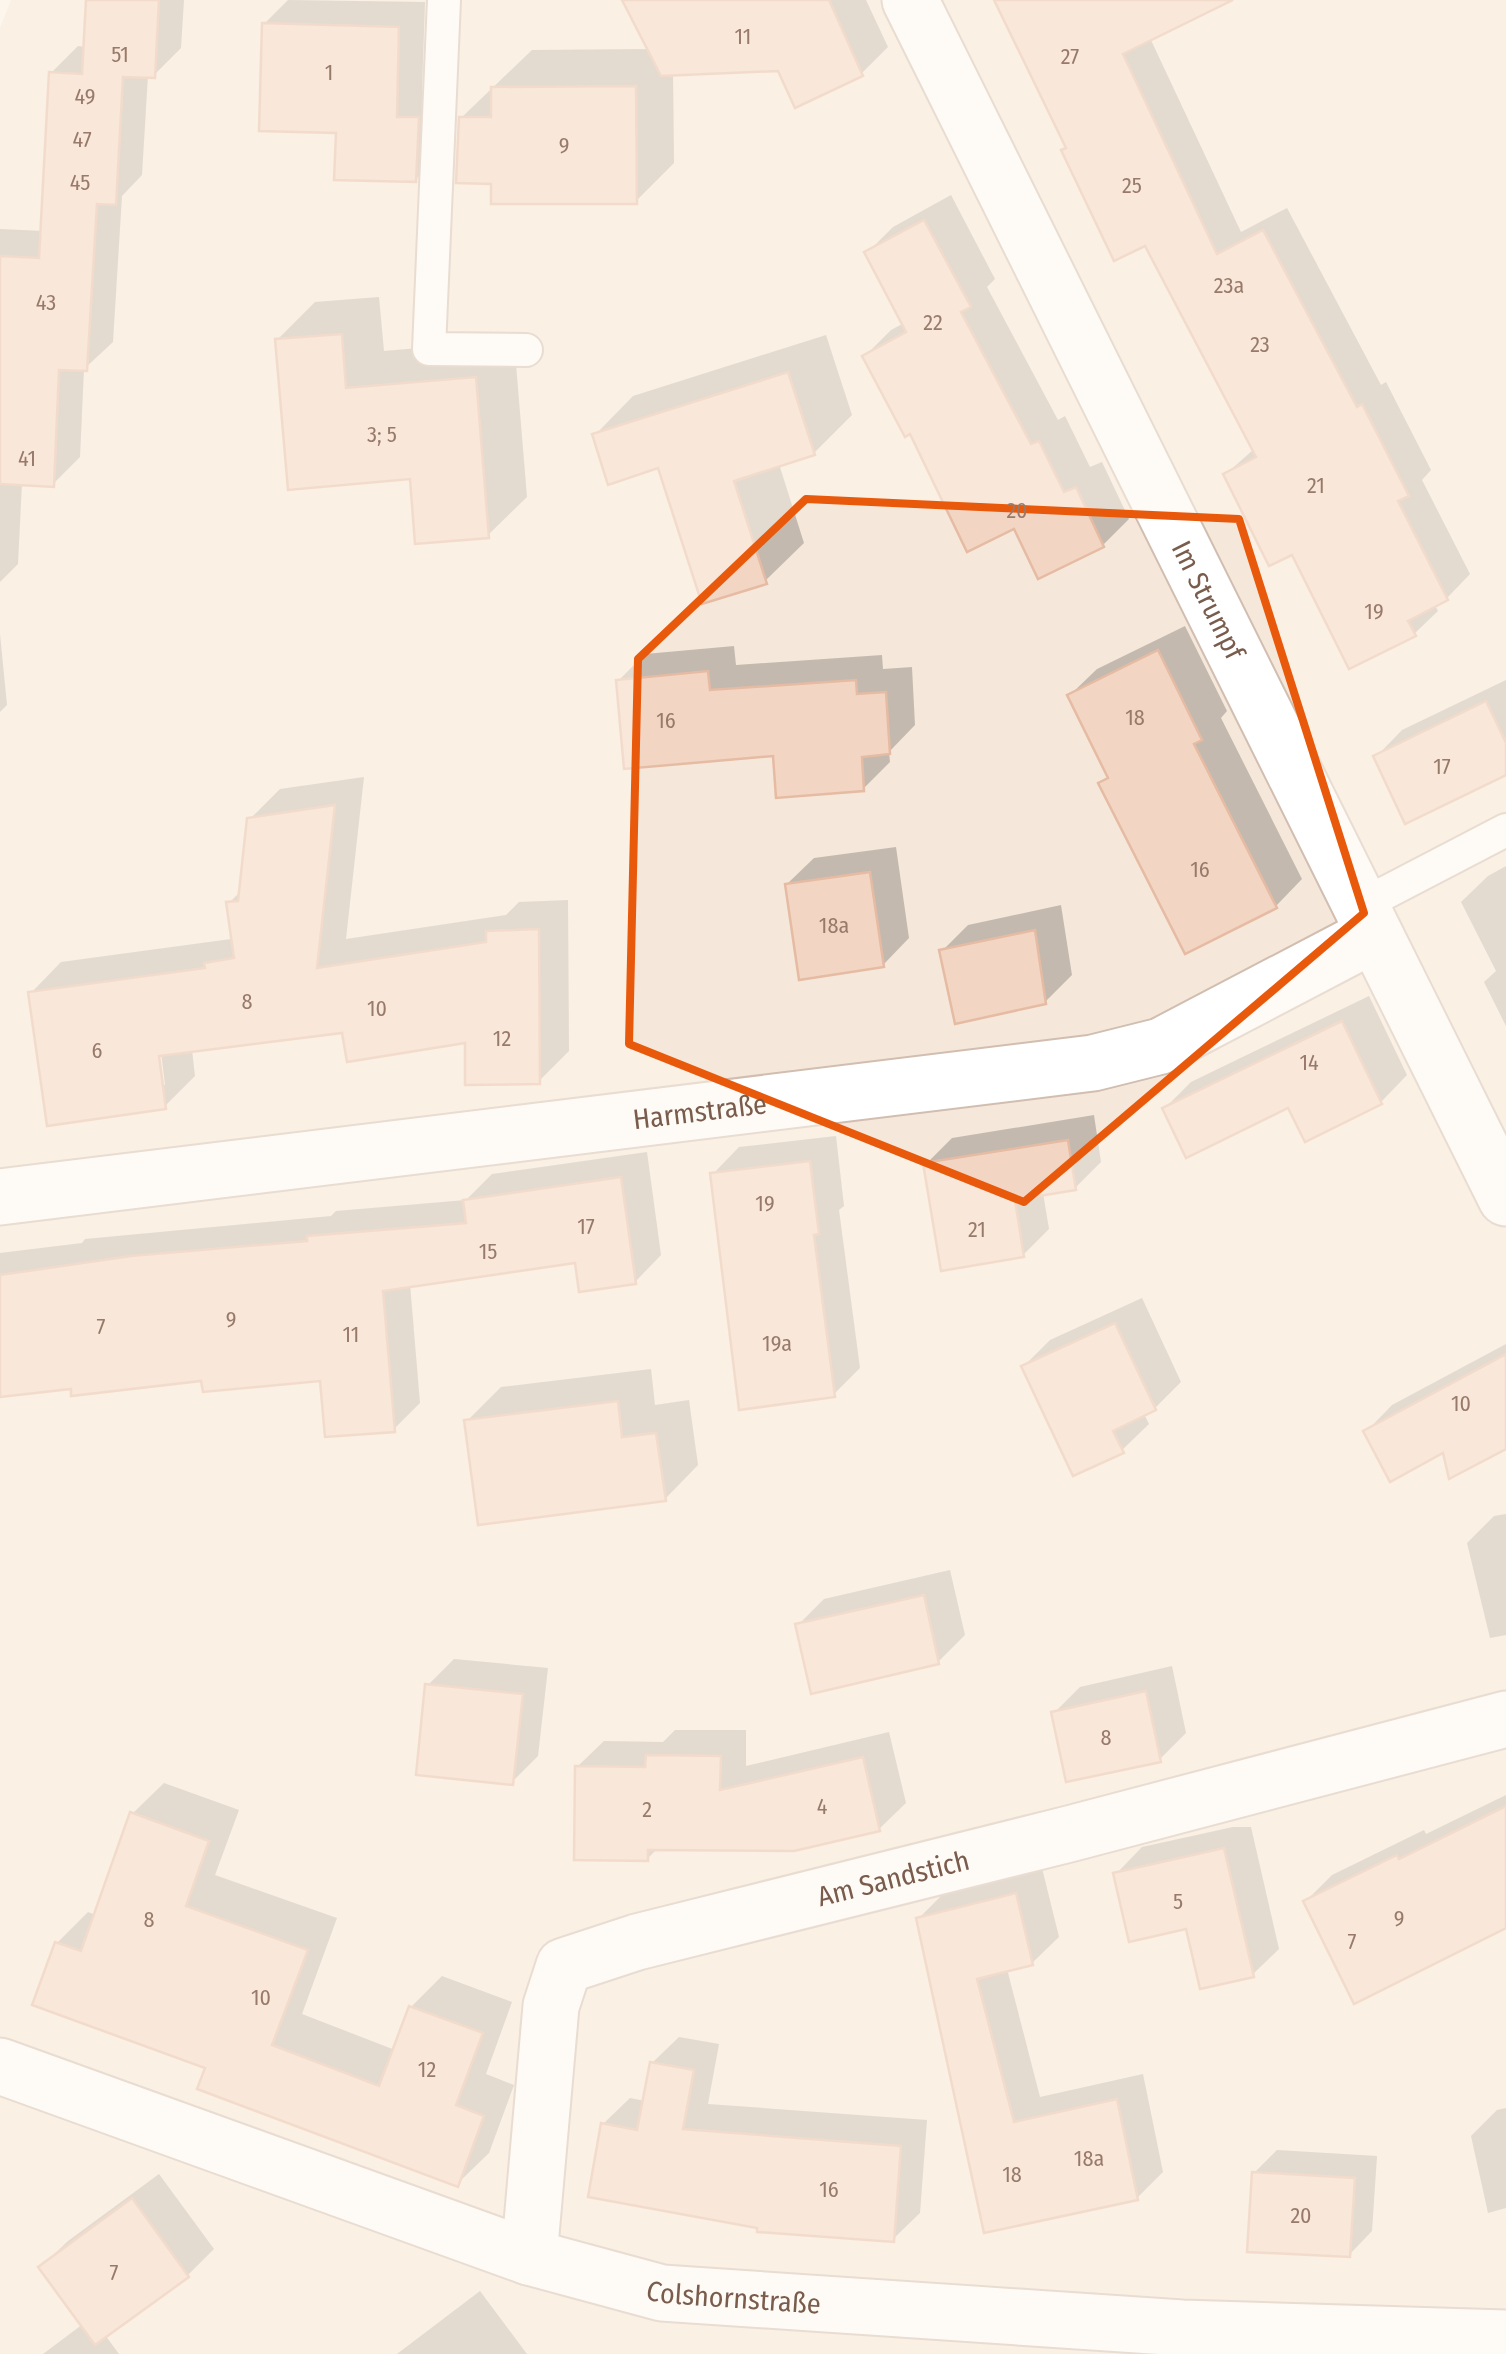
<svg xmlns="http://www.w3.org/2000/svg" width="1506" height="2354" viewBox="0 0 1506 2354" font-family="'Fira Sans Condensed',sans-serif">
  <rect width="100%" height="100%" fill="#fdf6ec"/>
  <!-- residential -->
  <path fill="#f5e8da" d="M11,0H1506V2354H0V28Z"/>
  <!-- shadow -->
  <g fill="#0003" fill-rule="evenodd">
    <path d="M88,0H184L181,48L154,75H148L142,175L122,196L113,342L84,369L80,457L53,484L22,483L18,564L0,582V229L43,231L51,73L78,46L86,47Z"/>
    <path d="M288,0L425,2L422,91H444L442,153L415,180L338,131L264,24Z"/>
    <path d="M625,0H866L888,47L861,74L780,69L673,73L674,163L636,201L494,182L461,118L532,50L650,49Z"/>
    <path d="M997,0H1211L1150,38L1241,232L1287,208L1381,385L1386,382L1431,470L1422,480L1470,574L1447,598L1434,604L1438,611L1414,634L1293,551L1226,474L1254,449L1146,243L1068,147Z"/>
    <path d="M951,195L995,279L987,287L1058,420L1065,416L1090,467L1102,462L1129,519L1103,545L1015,525L911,431L865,356L891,330L904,323L867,253L893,227Z"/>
    <path d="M379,297L384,351L514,340L527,497L488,535L412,477L277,340L315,302Z"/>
    <path d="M826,335L852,415L814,453L779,464L804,543L765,581L660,465L595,435L633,396Z"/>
    <path d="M1185,626L1227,711L1221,718L1302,879L1276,906L1186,950L1101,783L1110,775L1070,695L1097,669Z"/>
    <path d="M0,634L7,705L0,712Z"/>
    <path d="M734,646L736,665L882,655L883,669L912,667L915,725L889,752L890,762L863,789L775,754L618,681L645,654Z"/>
    <path d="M1506,680V772L1376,757L1402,730Z"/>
    <path d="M364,777L346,939L506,915L519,902L568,900L569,1051L539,1081L467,1040L344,1030L192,1050L195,1076L165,1106L31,993L61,962L231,939L233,937L229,903L242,890L249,820L280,789ZM155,1044H160L165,1085H160Z"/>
    <path d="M896,847L909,938L883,965L787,884L814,858Z"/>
    <path d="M1506,866V1026L1484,982L1496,971L1461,902L1488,876Z"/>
    <path d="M1061,905L1072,975L1045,1002L942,951L968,925Z"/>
    <path d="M1369,996L1407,1075L1381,1102L1165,1108L1191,1082Z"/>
    <path d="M1094,1115L1101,1162L1075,1188L1043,1193L1049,1229L1023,1255L926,1164L952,1138Z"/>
    <path d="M836,1136L844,1206L839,1210L860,1368L833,1395L713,1174L739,1147Z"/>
    <path d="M647,1152L661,1255L635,1282L577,1260L410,1284L420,1403L394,1429L322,1378H204L73,1386L0,1395V1253L82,1243L85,1239L331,1216L336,1211L466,1200L492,1174Z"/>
    <path d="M1142,1298L1181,1382L1155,1408L1144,1414L1149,1424L1122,1450L1024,1366L1050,1340Z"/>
    <path d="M1506,1344V1446L1445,1449L1366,1432L1392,1405Z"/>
    <path d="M651,1369L655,1405L689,1400L698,1465L665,1499L467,1421L501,1387Z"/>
    <path d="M1506,1514V1635L1490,1638L1467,1543L1494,1516Z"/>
    <path d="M950,1570L965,1635L938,1662L798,1625L824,1599Z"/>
    <path d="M454,1659L548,1668L538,1756L512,1782L428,1685Z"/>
    <path d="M1172,1666L1186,1733L1160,1759L1054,1713L1080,1687Z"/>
    <path d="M675,1730H746V1766L889,1732L906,1803L879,1829L658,1848L647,1859L577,1767L604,1741L663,1742Z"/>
    <path d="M164,1783L239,1810L215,1875L337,1918L302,2014L395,2050L411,2007L442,1976L512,2002L486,2074L514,2085L489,2153L457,2184L208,2066L57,1943L88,1912L96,1915L132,1814Z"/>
    <path d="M1506,1795V1925L1306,1901L1332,1875L1424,1830L1426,1834Z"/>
    <path d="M1233,1827H1251L1279,1949L1252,1975L1116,1874L1142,1847Z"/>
    <path d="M1042,1868L1059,1937L1032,1963L1007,1969L1040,2097L1143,2074L1163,2172L1137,2198L986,2230L918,1919L945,1892Z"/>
    <path d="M679,2037L719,2044L708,2104L927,2120L920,2213L893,2239L603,2124L630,2098L645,2101L652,2063Z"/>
    <path d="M1506,2108V2208L1488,2213L1471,2136L1497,2110Z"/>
    <path d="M1277,2150L1377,2156L1372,2231L1349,2255L1254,2173Z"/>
    <path d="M159,2174L214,2249L188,2275L105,2335L119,2354H43L83,2324L41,2267L68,2241Z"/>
    <path d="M480,2291L527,2354H397Z"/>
  </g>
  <!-- building -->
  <g fill="#f3d5c3" stroke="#e6bba3" stroke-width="2.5">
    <path d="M86,0H159L155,78L123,77L116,205L97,204L87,371L59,370L54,487L0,484V256L39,258L49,72L82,74Z"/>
    <path d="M622,0H829L863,76L795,108L778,71L661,76Z"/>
    <path d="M994,0H1233L1123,54L1217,254L1263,230L1357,407L1362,404L1409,496L1398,501L1448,600L1408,621L1416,636L1349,669L1292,555L1269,566L1223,474L1256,457L1145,246L1114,261L1061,150L1066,148Z"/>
    <path d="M262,23L399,27L397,117H419L416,182L334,180L336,133L259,131Z"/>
    <path d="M636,86L637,204H491V184L456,183L459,117H491V87Z"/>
    <path d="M924,220L971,307L961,312L1031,444L1039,441L1064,492L1076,487L1104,547L1038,579L1014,529L967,552L910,434L905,437L862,356L906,332L864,252Z"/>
    <path d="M342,334L346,388L476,377L489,538L415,544L410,479L288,490L275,339Z"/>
    <path d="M788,372L815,455L734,481L767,584L702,604L658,468L608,485L592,434Z"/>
    <path d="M1158,650L1202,740L1194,744L1277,908L1185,954L1098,783L1108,778L1067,695Z"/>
    <path d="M708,671L710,690L856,680L857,694L886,692L890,754L862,757L864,791L776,798L773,756L624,769L616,680Z"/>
    <path d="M1486,701L1506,743V775L1405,824L1373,756Z"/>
    <path d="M335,805L317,968L486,942V931L539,929L540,1084L465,1085V1043L347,1062L342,1033L159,1056L166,1109L47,1126L28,992L205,968L204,963L234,958L226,902L238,901L247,818Z"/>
    <path d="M870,872L884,967L799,980L785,884Z"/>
    <path d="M1035,930L1046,1004L955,1024L939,950Z"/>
    <path d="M1342,1021L1382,1104L1305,1142L1288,1108L1186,1158L1162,1108Z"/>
    <path d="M1068,1140L1076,1190L1015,1200L1024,1257L941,1271L923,1163Z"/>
    <path d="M810,1161L819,1234L814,1235L835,1397L739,1410L710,1173Z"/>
    <path d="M621,1177L636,1284L579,1292L575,1263L383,1291L395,1432L325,1437L320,1381L203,1392L201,1381L71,1396V1389L0,1397V1275L131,1256L307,1241V1236L466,1223L463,1200Z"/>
    <path d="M1115,1323L1156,1410L1113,1431L1124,1453L1073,1476L1021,1366Z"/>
    <path d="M1506,1354V1449L1449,1479L1443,1453L1390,1482L1363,1431Z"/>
    <path d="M618,1401L622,1437L656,1433L666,1501L478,1525L464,1420Z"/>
    <path d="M924,1595L939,1664L811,1694L795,1624Z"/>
    <path d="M425,1684L523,1694L513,1785L416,1775Z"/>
    <path d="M1146,1691L1161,1762L1066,1782L1051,1712Z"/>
    <path d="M646,1755L721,1756L720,1790L863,1757L880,1831L794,1851L648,1850V1861L574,1860L575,1766L645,1767Z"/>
    <path d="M1506,1806V1928L1354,2004L1303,1901L1397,1855L1399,1859Z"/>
    <path d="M130,1812L209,1841L186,1906L308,1950L272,2045L379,2086L409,2006L483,2033L456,2105L484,2116L458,2187L197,2089L205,2068L32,2005L55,1942L81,1951Z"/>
    <path d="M1224,1848L1254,1977L1200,1989L1186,1929L1129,1942L1113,1873Z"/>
    <path d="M1016,1893L1033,1965L977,1979L1014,2122L1117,2099L1138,2200L984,2233L916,1918Z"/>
    <path d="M650,2062L694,2070L683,2129L901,2146L894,2242L757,2232V2228L588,2197L601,2123L637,2130Z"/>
    <path d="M1252,2172L1355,2178L1350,2257L1247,2252Z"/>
    <path d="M132,2198L189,2277L95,2345L38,2267Z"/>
  </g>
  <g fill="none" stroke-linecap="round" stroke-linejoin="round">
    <!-- service casing -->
    <g stroke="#d1beb0" stroke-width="36">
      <g id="service">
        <path d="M444,0L429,349L526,350"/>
        <path d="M1358,907L1506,830"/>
      </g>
    </g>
    <!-- minor casing -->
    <g stroke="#d1beb0" stroke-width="59">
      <g id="minor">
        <path id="s1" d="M910,0L1506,1198"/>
        <path id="s2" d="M0,1197L1093,1063L1161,1046L1373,935"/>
        <path id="s3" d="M0,2066L529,2257L662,2293L1182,2328L1506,2338"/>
        <path id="s4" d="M529,2257L551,2006L564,1966L637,1942L1069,1834L1506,1719"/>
      </g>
    </g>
    <!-- service -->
    <use href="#service" stroke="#fff" stroke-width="32"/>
    <!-- minor -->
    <use href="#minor" stroke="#fff" stroke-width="55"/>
  </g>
  <!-- marked area -->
  <path d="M0 0H1506V2354H0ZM806,499L1239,519L1364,913L1024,1202L629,1044L638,659Z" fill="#fdf6ec" fill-opacity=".55" fill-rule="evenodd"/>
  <path fill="none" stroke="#e8590c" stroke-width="8" stroke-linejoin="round" d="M806,499L1239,519L1364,913L1024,1202L629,1044L638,659Z"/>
  <g text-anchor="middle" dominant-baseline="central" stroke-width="9" stroke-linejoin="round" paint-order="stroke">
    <!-- number labels -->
    <g font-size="22" fill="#987a6a">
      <text x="743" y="36">11</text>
      <text x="120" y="54">51</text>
      <text x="1070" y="56">27</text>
      <text x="329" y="72">1</text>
      <text x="85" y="96">49</text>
      <text x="82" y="139">47</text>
      <text x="564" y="145">9</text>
      <text x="80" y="182">45</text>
      <text x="1132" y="185">25</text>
      <text x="1229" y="285">23a</text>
      <text x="46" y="302">43</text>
      <text x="933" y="322">22</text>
      <text x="1260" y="344">23</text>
      <text x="382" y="434">3; 5</text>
      <text x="27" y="458">41</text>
      <text x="1316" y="485">21</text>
      <text x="1017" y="510">20</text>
      <text x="1374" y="611">19</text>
      <text x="1135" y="717">18</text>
      <text x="666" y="720">16</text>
      <text x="1442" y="766">17</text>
      <text x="1200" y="869">16</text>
      <text x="834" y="925">18a</text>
      <text x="247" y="1001">8</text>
      <text x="377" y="1008">10</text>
      <text x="502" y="1038">12</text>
      <text x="97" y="1050">6</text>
      <text x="1309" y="1062">14</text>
      <text x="765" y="1203">19</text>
      <text x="586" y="1226">17</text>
      <text x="977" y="1229">21</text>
      <text x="488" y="1251">15</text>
      <text x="231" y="1319">9</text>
      <text x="101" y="1326">7</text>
      <text x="351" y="1334">11</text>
      <text x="777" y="1343">19a</text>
      <text x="1461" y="1403">10</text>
      <text x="1106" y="1737">8</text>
      <text x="822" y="1806">4</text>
      <text x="647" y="1809">2</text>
      <text x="1178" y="1901">5</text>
      <text x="1399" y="1918">9</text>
      <text x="149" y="1919">8</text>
      <text x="1352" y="1941">7</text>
      <text x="261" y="1997">10</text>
      <text x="427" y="2069">12</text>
      <text x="1089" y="2158">18a</text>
      <text x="1012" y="2174">18</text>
      <text x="829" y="2189">16</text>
      <text x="1301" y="2215">20</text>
      <text x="114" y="2272">7</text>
    </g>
    <!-- street labels -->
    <g font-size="28" fill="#7a5c4d" stroke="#fffaf3">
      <text stroke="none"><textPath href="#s1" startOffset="670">Im Strumpf</textPath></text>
      <text stroke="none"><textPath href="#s2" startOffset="705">Harmstraße</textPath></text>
      <text stroke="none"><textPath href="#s4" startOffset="635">Am Sandstich</textPath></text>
      <text stroke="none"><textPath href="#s3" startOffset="772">Colshornstraße</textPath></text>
    </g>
  </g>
</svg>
